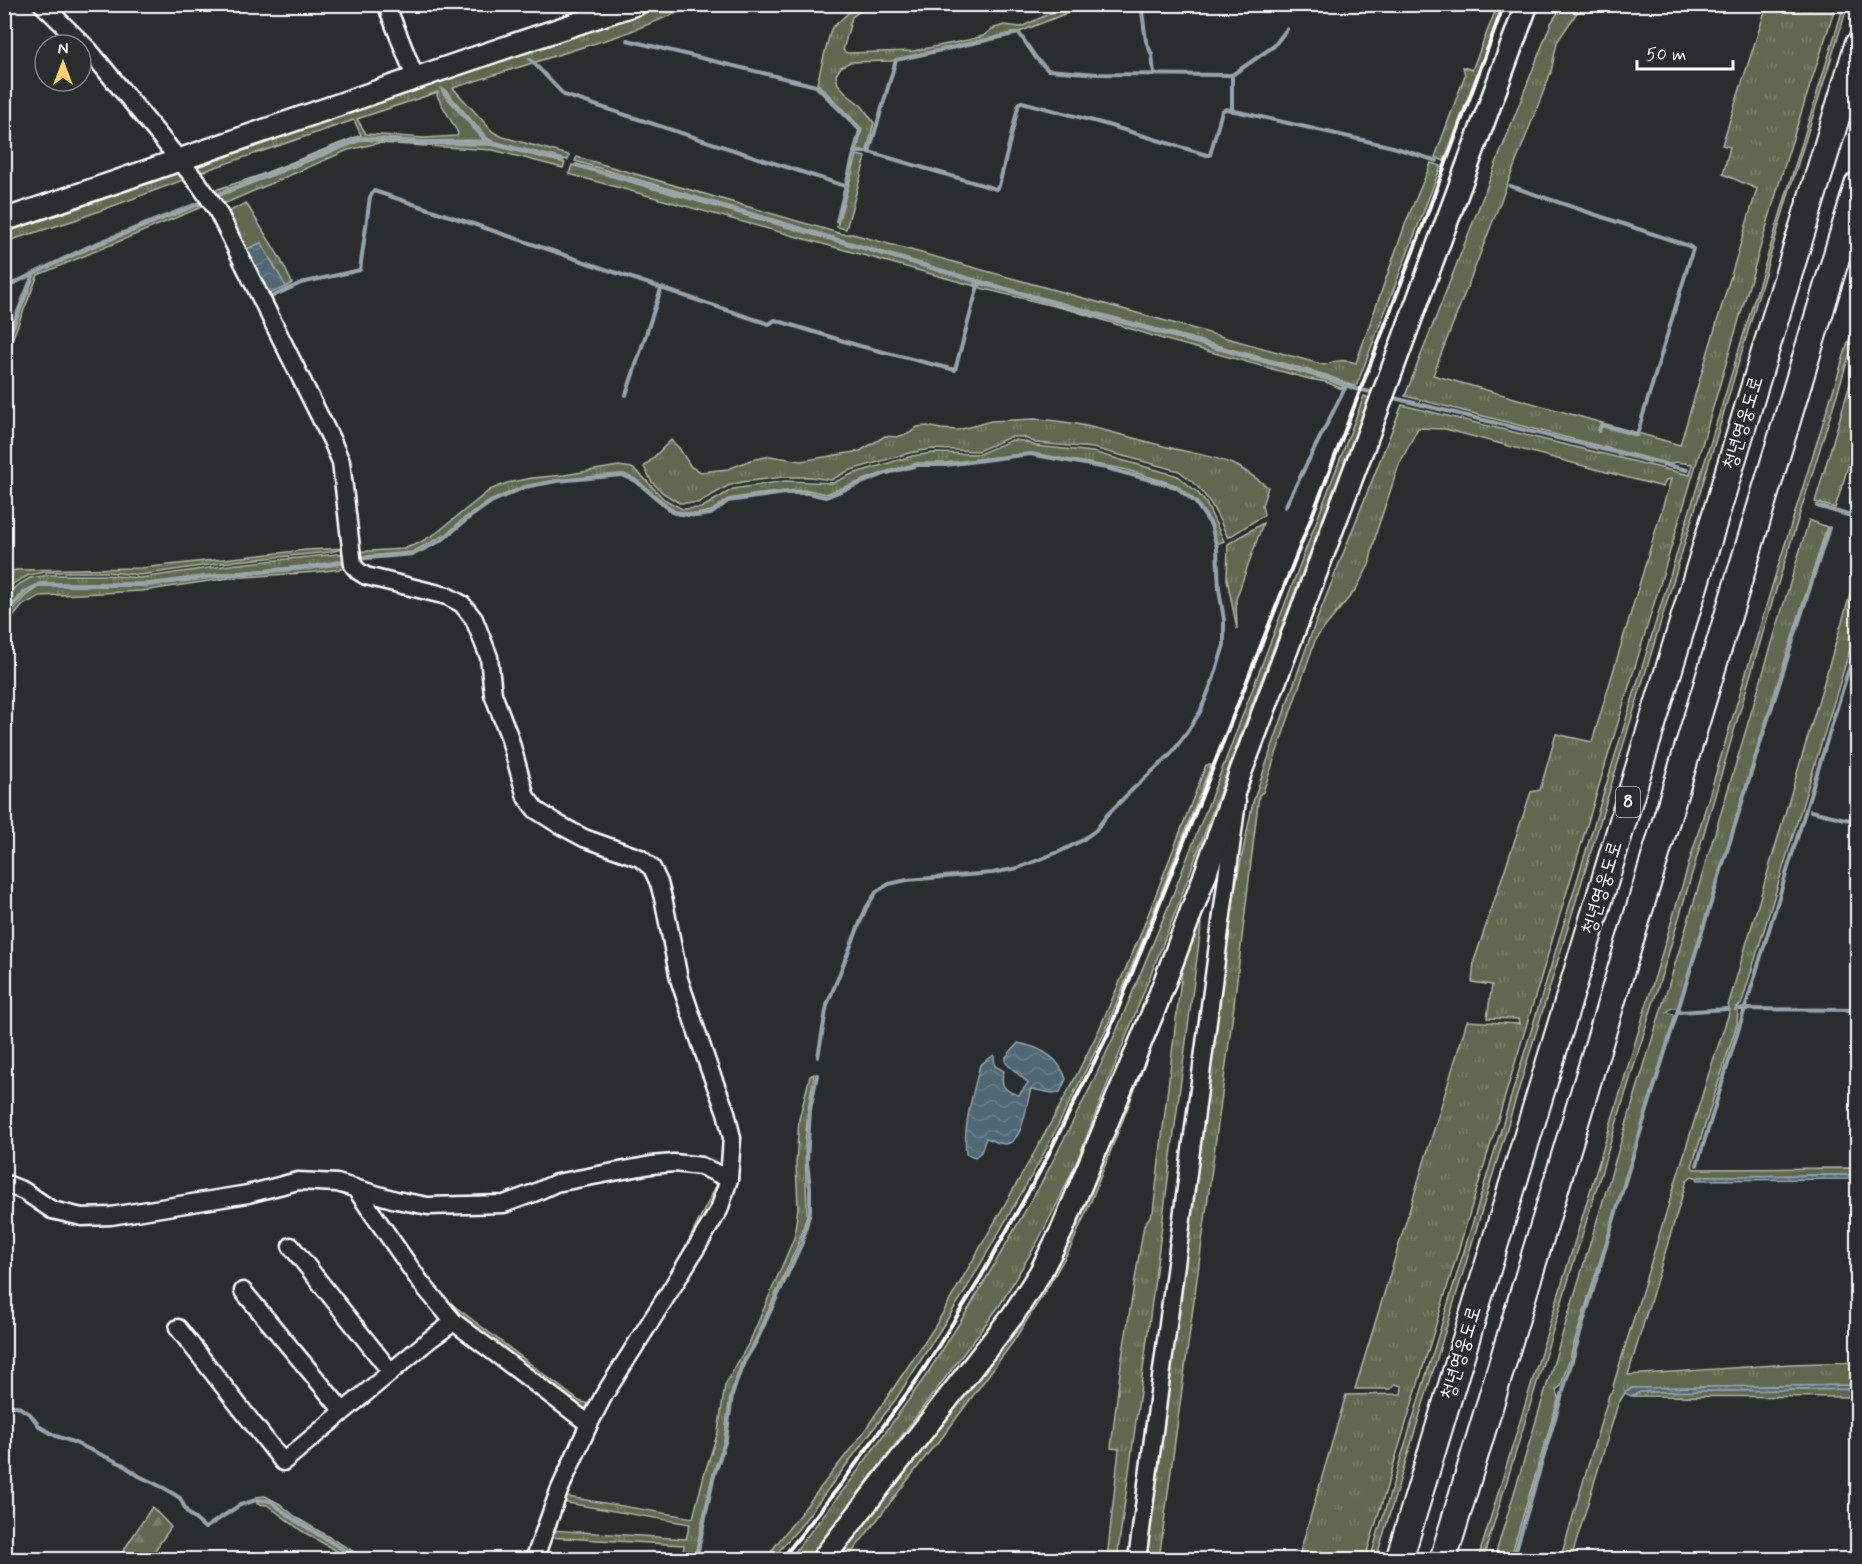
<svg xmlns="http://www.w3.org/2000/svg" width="1862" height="1564" viewBox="0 0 1862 1564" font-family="Mynerve,'Poor Story',sans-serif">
  <defs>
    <pattern id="grass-tufts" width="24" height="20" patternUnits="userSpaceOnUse" patternTransform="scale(1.5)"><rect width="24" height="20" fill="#61694f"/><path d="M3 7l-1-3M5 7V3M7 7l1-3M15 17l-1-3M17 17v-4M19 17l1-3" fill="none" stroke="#798069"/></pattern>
    <pattern id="forest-firs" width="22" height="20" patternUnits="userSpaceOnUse" patternTransform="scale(1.5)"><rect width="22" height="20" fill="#61694f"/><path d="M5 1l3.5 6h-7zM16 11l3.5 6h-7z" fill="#798069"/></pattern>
    <pattern id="water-waves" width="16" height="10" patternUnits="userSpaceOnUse" patternTransform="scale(1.5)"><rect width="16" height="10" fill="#506875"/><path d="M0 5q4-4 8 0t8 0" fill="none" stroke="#6a7f8a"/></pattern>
  </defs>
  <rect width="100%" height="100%" fill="#2a2d2e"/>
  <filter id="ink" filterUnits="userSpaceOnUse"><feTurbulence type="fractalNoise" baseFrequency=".0167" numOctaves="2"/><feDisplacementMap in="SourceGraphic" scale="12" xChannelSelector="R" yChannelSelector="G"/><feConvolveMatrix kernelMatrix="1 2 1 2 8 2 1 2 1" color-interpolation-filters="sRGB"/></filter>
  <g filter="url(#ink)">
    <!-- grass -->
    <g fill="url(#grass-tufts)" stroke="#b0b4a7" stroke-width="1.5" fill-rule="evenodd">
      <path d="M858,4L869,5L852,17L843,50L847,53L913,51L968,40L983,36L992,29L1004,25L1021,27L1068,5H1087L1022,31L891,61L850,62L841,67L836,75L838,84L849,96L862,106L874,123L867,151H857L862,129L817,83L831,29Z"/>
      <path d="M1498,4L1503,5L1444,161L1435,157L1465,75L1463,67L1472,70Z"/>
      <path d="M669,5H729L727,9L723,10L707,7L687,9L621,35L453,88L493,132L503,137L569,155L568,160L492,141L487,138L445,90L441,88L443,93L484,140L421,141L361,137L213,195L212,192L215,190L255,177L361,135L354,120L201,172L200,174L195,166L197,164L526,50ZM438,92L437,96L458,133L457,136L424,138L366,134L357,119Z"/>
      <path d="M1563,5H1582L1557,42L1551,72L1433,375L1680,445L1757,189L1723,174L1730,147L1722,145L1767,5H1836L1787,157L1696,465L1365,1559H1298L1346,1395L1401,1394L1402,1386L1395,1384L1391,1389H1355L1467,1021L1519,1024L1518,1019L1487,1018L1492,985L1472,982L1474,961L1531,792L1540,790L1556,734L1592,742L1671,479L1666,480L1663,487L1445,429L1418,428L1399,465L1377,530L1369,565L1356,589L1316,638L1263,792L1259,795L1233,1013L1159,1559L1145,1560L1216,1017L1232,904L1253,802L1310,637L1402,405L1690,475L1692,464L1675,462L1670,464L1405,396L1551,23Z"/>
      <path d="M1844,5H1848L1790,189L1703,483L1376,1559H1370Z"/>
      <path d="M363,140L420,144L491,145L565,163L563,168L493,150L378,143L348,150L219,206L214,198Z"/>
      <path d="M857,155L866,157L846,229L837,227Z"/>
      <path d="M577,157L842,234H853L1324,365C1337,360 1343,359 1356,363L1406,222L1431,163L1441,166L1356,387L1326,375L978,280L575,161Z"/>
      <path d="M572,165L976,282L975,286L569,174Z"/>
      <path d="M174,172H179L186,179L75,220L5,242L4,231Z"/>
      <path d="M207,202L209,204L38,275L5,357V350L35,274L91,248Z"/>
      <path d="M246,203L280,258L292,283L286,287L261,243L245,250L226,213Z"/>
      <path d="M980,284L1328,380L1343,386L1342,389L1326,382L1309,379L1163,339L1074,311L980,288Z"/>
      <path d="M1857,314V330L1767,619L1671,945L1483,1559H1478L1620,1093L1776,573Z"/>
      <path d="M1857,360V438L1835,508L1815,502Z"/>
      <path d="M1364,396L1369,398L1255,696L1177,908L1077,1161L1057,1204L1038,1241L1000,1305L809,1559H789L852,1479L927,1374L969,1308L1043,1180L1090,1088L1116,1032L1168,907L1224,764Z"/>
      <path d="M1034,419C1086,421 1134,440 1184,451C1202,455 1220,458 1237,466C1248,472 1258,480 1268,487L1262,505L1264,515L1228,538C1214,508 1207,491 1179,471L1093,448L1036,443L1023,437H1010L978,451L931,449L909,453L848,471L831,480L810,477H783L742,482L728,486L698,503H679L663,493L652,482L644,467L671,440L679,448L691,467L701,472L728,469L751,460L770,456L801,461L860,451L885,436L896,437L910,433L917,427L927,426L941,429L958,430L991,421Z"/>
      <path d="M1012,440L1023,441L1036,446L1093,452L1178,476L1198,493L1206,503L1224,541L1217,544L1212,524L1196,501L1176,485L1123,469L1030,453L945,463H917L888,471L826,494L808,490L786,491L753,495L728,499L711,511L695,514L675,511L635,479L624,474L557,480L524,486L490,501L463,519L447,534L412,552L355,557L354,552L403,549L419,543L435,534L490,490L507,483L532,478L564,475L619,466L632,468L641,475L664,499L682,509L701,508L733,489L785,481L833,483L852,474L912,456L933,453L979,454Z"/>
      <path d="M1809,520L1827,527L1757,749L1678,1008H1672L1667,1012L1675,1015L1674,1022L1561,1386L1556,1390L1559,1397L1510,1559H1494L1724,803Z"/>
      <path d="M1263,523L1236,599L1237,629L1227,579L1228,544Z"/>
      <path d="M346,548L330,552L236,561L140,575L105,572H46L29,575L14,583L5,592V573L16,570L141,568L306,550Z"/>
      <path d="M347,553L348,559L316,565L228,573L149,583H39L24,592L5,612V598L16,586L30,578L49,575H105L140,578L237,564Z"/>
      <path d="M349,563V568L317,572L229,578L142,591L40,596L23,605L13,617L5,639V619L26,595L40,586H148L227,576L317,568Z"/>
      <path d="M1857,571V627L1741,1005L1736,1007L1735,1010L1738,1011L1737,1024L1692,1166L1694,1169H1702L1857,1168V1175L1705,1176L1698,1178L1692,1176L1687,1180L1628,1375L1790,1364L1857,1362V1385L1633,1388L1626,1391L1618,1404L1571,1559L1560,1560L1609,1395L1614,1388L1613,1386L1708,1076L1730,1010L1728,1006Z"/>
      <path d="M1206,765H1211L1142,941L1104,1034L1040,1161L964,1293L896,1399L799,1528L772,1559H765L863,1433L934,1328L1029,1162L1072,1084L1097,1034L1139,938Z"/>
      <path d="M1200,916L1201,927L1143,1370L1117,1559H1107L1119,1449L1111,1448L1121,1364L1144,1225L1153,1212L1182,970L1091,1201L1071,1247L1048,1287L1013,1342L938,1443L933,1447L847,1559L837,1560L994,1357L1016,1324Z"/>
      <path d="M814,1074L808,1111L805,1143L807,1215L799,1242L754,1342L741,1364L730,1397L724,1441L712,1477L694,1559H682L684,1545L548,1537L550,1530L686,1539L690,1524L561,1502L563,1496L693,1518L704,1475L718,1432L725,1385L750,1341L794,1238L798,1207L796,1164L799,1119L810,1076Z"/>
      <path d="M718,1182L724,1185L717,1208L589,1411L584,1412L470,1329L413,1270L457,1308L579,1401L589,1404L670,1278Z"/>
      <path d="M1858,1389L1857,1397L1631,1396L1640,1392Z"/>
      <path d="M265,1496L280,1504L297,1518L366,1559H350L302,1531L267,1505L257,1504L256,1497Z"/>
    </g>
    <!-- forest -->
    <path fill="url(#forest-firs)" stroke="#b0b4a7" stroke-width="1.5" d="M152,1507L171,1527L149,1559H118Z"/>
    <!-- water -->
    <g fill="url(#water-waves)" stroke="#96a4ac" stroke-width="1.5">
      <path d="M261,243L286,287L266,295L245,250Z"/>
      <path d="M1018,1043C1040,1047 1059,1057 1066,1079L1060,1092L1052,1093L1031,1089C1026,1103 1024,1143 1005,1144C999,1144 992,1140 986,1138L981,1152L975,1157L966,1154C963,1125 973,1093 980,1065L994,1055L995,1066L1004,1071C999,1085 1005,1092 1019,1095L1028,1083L1006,1063V1057Z"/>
      <path d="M1857,1175V1179L1697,1180L1698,1178L1705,1176Z"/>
      <path d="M1858,1385L1857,1389L1640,1392L1631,1396L1625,1393V1391L1633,1388Z"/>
    </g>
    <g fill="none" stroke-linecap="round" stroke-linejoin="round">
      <!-- stream -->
      <g stroke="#96a4ac" stroke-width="4">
        <path d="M1141,4L1146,41L1152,55L1154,74"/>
        <path d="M627,40L816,86L860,130L837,221"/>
        <path d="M530,59L564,95L845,186"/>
        <path d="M1232,75L1274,46L1287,29"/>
        <path d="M443,91L479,133L491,143L563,160"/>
        <path d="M854,152H869L996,189L999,186L1019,103L1022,102L1101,123L1207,155H1210L1222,111L1226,109L1393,147L1437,161"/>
        <path d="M869,152L896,60L1019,33L1036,58L1048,70L1098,74L1232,75V111"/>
        <path d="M576,165L758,216L979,282L1329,378L1355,389L1377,393"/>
        <path d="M1510,186L1689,246L1693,249L1637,435L1601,425L1599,431"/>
        <path d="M214,196L362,138L421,142L491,143"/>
        <path d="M4,288L90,246L204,201"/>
        <path d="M270,301L271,297L301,283L360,270L370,197L374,191C506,234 637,281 769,324L775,320L860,346L955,370L979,282"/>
        <path d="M4,346L33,275"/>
        <path d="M626,395L661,289"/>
        <path d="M1390,397L1687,470"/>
        <path d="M1817,506L1858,518"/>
        <path d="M1285,507L1346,386"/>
        <path d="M357,559L414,554L442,540L471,516L491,502L525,487L557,481L622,475L636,481L674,513L696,516L711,514L728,501L786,493H808L826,497L887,473L918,465H946L1030,454L1106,468L1176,487L1196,503L1211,525L1217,548L1219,589L1224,620V645L1213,680L1200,712L1187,732L1171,754L1133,789L1107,815L1096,830L1081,841L1061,851L1018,868L992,873L907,880L889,884L877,891L866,908L827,1005L818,1057"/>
        <path d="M4,615L25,592L39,585H149L227,574L316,567L347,561"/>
        <path d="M1811,811L1858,822"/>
        <path d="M1737,1009L1858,1010"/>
        <path d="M1678,1012L1727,1009"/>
        <path d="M1697,1165L1858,639"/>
        <path d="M4,1406H17L30,1414L40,1427L56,1436L73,1442L122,1464L139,1476L164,1488L180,1498L187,1512L205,1528L240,1505L256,1500L270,1501L293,1519L360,1560"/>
        <path d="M696,1560L713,1479L726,1439L732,1396L738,1377L744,1362L756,1342L802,1243L810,1211V1188L807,1162L810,1110L817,1075"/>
        <path d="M1513,1560L1624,1185L1759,747L1829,528"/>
      </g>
      <!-- minor casing -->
      <g stroke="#fff" stroke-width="21">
        <g id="minor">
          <path d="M42,4L89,50L199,184L217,210L332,441L341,462L353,565L358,571L366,576L447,596L462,604L474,619L489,657L493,694L509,736L526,797L536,810L558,824L584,838L640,858L652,868L659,883L664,902L679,979L709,1068L726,1112L732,1138L729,1179L719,1210L675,1283L604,1395L589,1424L559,1491L534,1560"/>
          <path d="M386,4L415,77"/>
          <path d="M4,1183L24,1191L52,1210L82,1217L111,1216L248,1194L298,1181L337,1183L396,1200L428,1206L504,1204L534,1193L556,1183L651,1165L674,1163L701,1166L729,1179"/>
          <path d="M355,1188L421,1283L454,1322L589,1424"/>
          <path d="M291,1246L391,1372"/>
          <path d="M243,1291L343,1411"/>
          <path d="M178,1328L283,1462L429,1340L454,1322"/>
          <path d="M1137,1560L1237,801"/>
        </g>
      </g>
      <!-- major casing -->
      <g stroke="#fff" stroke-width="26">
        <g id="major">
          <path d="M4,220C215,149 424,73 636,4"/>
          <path d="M822,1560L1013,1315L1040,1273L1062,1230L1154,1010L1204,878L1240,774L1378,408L1527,4"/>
        </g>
      </g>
      <!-- highway casing -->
      <g stroke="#fff" stroke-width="30">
        <g id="highway">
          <path d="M1399,1560L1858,45"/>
          <path d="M1443,1560L1858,185"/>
        </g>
      </g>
      <!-- minor -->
      <use href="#minor" stroke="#2a2d2e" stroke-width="16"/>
      <!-- major -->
      <use href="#major" stroke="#2a2d2e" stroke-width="21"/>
      <!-- highway -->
      <use href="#highway" stroke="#2a2d2e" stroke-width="26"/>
      <!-- rail -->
      <path stroke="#fff" stroke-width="4" d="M781,1560L842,1483L919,1377L977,1284L1040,1171L1108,1034L1325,483L1422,228L1504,4"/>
    </g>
  </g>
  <g text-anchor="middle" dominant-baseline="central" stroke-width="5" stroke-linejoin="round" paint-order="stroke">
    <!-- shield labels -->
    <rect fill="#2a2d2e" stroke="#bfc0c0" stroke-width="1.5" x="1616" y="787" width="24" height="30" rx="4.5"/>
    <g font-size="18" font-weight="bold" fill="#fff">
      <text x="1628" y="802">8</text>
    </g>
    <!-- street labels -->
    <g font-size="20" fill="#fff" stroke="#2a2d2e">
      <text transform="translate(1743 423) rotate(-73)">청년영웅도로</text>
      <text transform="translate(1602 888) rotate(-73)">청년영웅도로</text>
      <text transform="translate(1461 1353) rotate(-73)">청년영웅도로</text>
    </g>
  </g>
  <!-- margin -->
  <rect width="1862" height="1564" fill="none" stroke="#2a2d2e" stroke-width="24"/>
  <rect x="12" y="12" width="1838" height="1540" fill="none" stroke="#fff" stroke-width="2" filter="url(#ink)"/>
  <!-- north arrow -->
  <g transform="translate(63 63)"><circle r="28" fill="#2a2d2e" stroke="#7f8182" stroke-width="1.5"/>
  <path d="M0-4.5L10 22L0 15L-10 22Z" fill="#ffd166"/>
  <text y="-9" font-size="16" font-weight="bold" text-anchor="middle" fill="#ffffff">N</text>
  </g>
  <!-- scale -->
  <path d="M1637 60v9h96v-9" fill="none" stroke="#ffffff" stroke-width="3"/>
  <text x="1646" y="60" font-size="18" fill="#ffffff" stroke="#2a2d2e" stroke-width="4.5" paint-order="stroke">50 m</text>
</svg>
